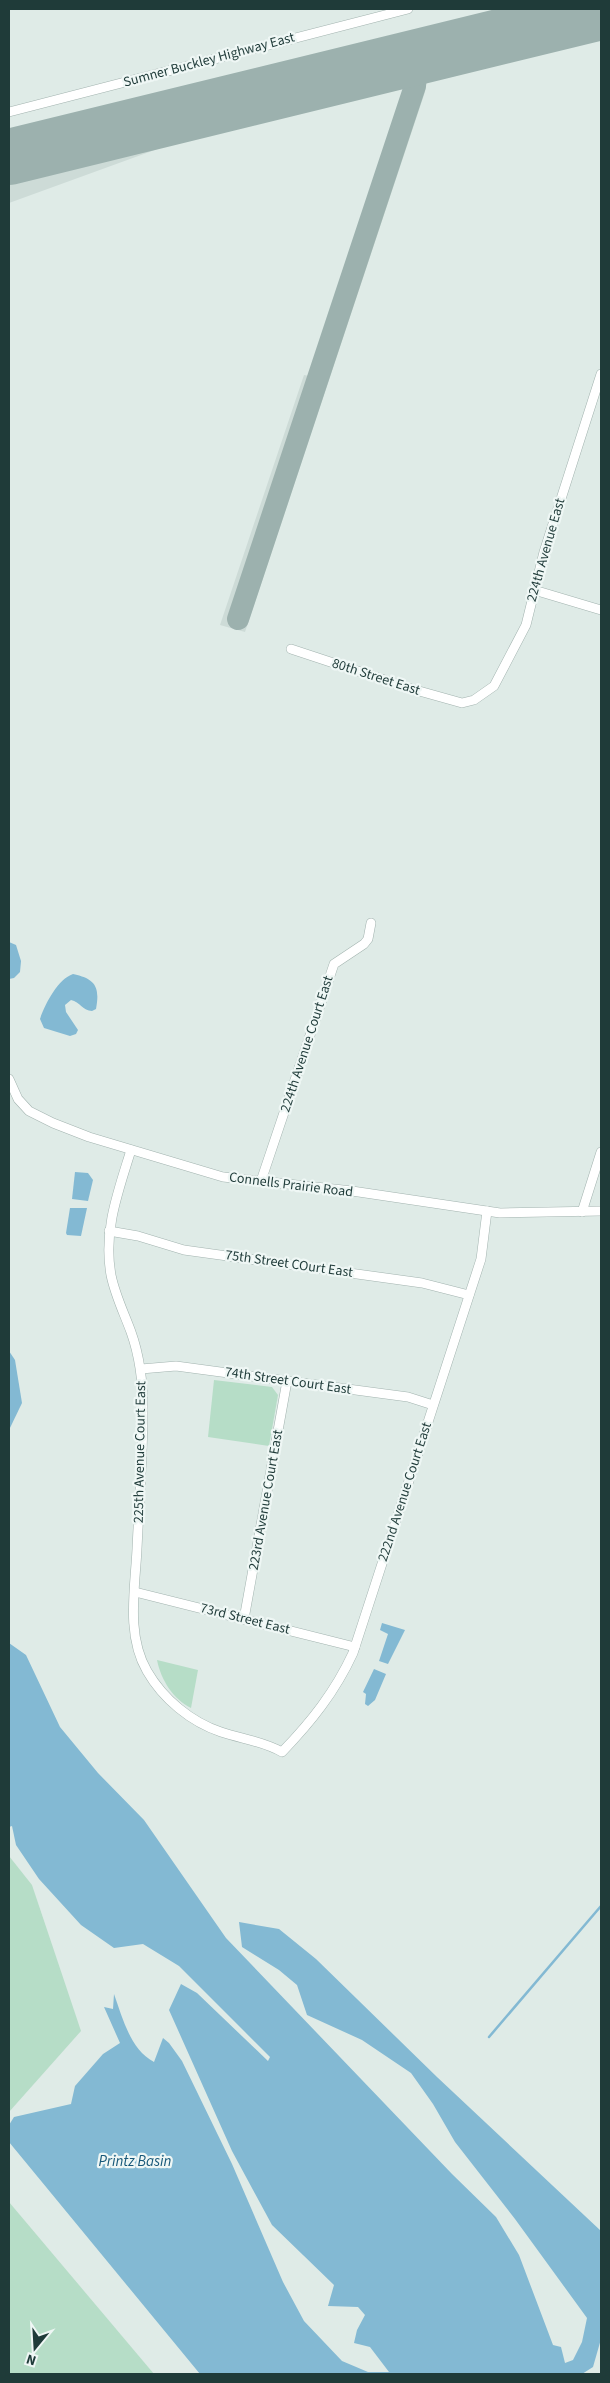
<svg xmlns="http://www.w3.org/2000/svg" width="610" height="2383" viewBox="0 0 610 2383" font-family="'Source Sans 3',sans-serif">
  <rect width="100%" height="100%" fill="#dfebe7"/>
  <!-- built -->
  <path fill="#cddbd7" d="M580,9H601V23L425,65L427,79L425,92L245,632L220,625L304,375L315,377L410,83L411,70L409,68L186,121L185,139L9,203V152Z"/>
  <!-- green -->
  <g fill="#b6ddc7">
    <path d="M214,1380L272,1387L278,1395L269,1446L208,1437Z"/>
    <path d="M157,1660L198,1670L191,1708C173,1699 161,1680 157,1660Z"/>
    <path d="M9,1856L32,1885L81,2031L9,2112Z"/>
    <path d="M9,2202L154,2374H9Z"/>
  </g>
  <!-- water -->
  <g fill="#83b9d3">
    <path d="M9,942L16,945L21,961L20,972L14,978L9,979Z"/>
    <path d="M73,974C96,979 100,987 96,1009L92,1011C83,1011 80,1002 71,1000L65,1005L66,1012L78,1030L76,1034L70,1036L44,1028L40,1019C45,1004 58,979 73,974Z"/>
    <path d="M75,1172L88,1173L93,1180L88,1201L72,1199Z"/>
    <path d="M70,1208H87L81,1236L67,1235L66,1233Z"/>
    <path d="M9,1351L15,1360L22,1403L9,1430Z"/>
    <path d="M382,1623L405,1630L388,1664L379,1661L388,1634L380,1630Z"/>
    <path d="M9,1643L26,1655L60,1727L98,1773L144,1820L226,1938L452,2174L496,2217L519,2255L553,2345L561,2347L565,2363L573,2360L582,2342L587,2318L515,2219L455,2142L433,2104L411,2073L362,2040L307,2015L297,1985L279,1970L242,1947L239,1922L279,1929L316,1959L437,2077L601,2231V2339L593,2367L582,2374H200L9,2142V2125L14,2117L71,2104L75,2086L103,2054L120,2043L104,2007L113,2009L114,1994C123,2019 130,2049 154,2062L163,2038L169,2043L182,2061L232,2164L283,2282L304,2321L342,2361L368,2372H389L370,2347L354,2343L357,2330L365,2315L358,2307L328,2306L334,2285L272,2225L232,2151L169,2010L181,1984L197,1993L268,2061L270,2057L179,1966L143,1944L114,1948L81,1925L39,1879L16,1845L12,1826L9,1827Z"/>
    <path d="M374,1669L386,1674L375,1700L368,1706L365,1704L366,1694L363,1692Z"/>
  </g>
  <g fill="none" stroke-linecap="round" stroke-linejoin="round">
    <!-- stream -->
    <path stroke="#83b9d3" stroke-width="2.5" d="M489,2037L601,1906"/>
    <!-- taxiway -->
    <path stroke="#9cb1ae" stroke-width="22" d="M238,619L415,86L416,75L412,58"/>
    <!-- runway -->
    <path stroke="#9cb1ae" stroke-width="56" d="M9,157L601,12"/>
    <!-- minor casing -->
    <g stroke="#a2b3af" stroke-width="10">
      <g id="minor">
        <path d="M9,112L408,9"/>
        <path d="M534,590L601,610"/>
        <path d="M291,649L412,689L462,703L474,700L494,686L526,625L544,552L601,374"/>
        <path d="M9,1079L18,1099L29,1111L53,1123L89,1137L223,1177L352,1191L500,1213L601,1211"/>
        <path d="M131,1150C118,1192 103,1231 111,1275C115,1295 124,1313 131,1332C140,1357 143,1383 143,1410C143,1456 139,1503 137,1549C135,1589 126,1635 147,1671C163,1699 191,1722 221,1732C242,1739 263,1741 282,1752C311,1722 335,1692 353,1653L481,1259L487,1211"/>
        <path d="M261,1181L334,964L364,944L368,939L371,923"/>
        <path d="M582,1212L601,1152"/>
        <path d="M109,1231L138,1236L184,1250L422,1283L469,1295"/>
        <path d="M141,1369L176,1366L408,1397L433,1405"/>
        <path d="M135,1592L355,1647"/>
        <path d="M244,1619L287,1381"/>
      </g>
    </g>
    <!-- minor -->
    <use href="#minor" stroke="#fff" stroke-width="9"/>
  </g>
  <g text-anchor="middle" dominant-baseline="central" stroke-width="4.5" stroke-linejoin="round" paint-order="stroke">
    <!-- street labels -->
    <g font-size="14" fill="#1f3b39" stroke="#eff7f5">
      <text transform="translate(209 60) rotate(-15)">Sumner Buckley Highway East</text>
      <text transform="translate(546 550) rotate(-74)">224th Avenue East</text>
      <text transform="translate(376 677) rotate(18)">80th Street East</text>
      <text transform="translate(307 1044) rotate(-72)">224th Avenue Court East</text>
      <text transform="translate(291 1185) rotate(7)">Connells Prairie Road</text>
      <text transform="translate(289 1264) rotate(8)">75th Street COurt East</text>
      <text transform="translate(288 1381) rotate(8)">74th Street Court East</text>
      <text transform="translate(140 1452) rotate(-89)">225th Avenue Court East</text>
      <text transform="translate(405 1492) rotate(-72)">222nd Avenue Court East</text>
      <text transform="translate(266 1500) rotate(-80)">223rd Avenue Court East</text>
      <text transform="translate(245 1619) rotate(14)">73rd Street East</text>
    </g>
    <!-- water labels -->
    <g font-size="15" font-style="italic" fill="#175879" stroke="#eff7f5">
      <text x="135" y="2161">Printz Basin</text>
    </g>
  </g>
  <!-- border -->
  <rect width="610" height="2383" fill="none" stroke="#1f3b39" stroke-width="20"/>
  <!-- north arrow -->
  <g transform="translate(35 2348) rotate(198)" stroke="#eff7f5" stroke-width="4" paint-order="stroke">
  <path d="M0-4L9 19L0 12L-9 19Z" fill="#1f3b39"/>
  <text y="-8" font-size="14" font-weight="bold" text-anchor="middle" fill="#1f3b39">N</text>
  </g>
</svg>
